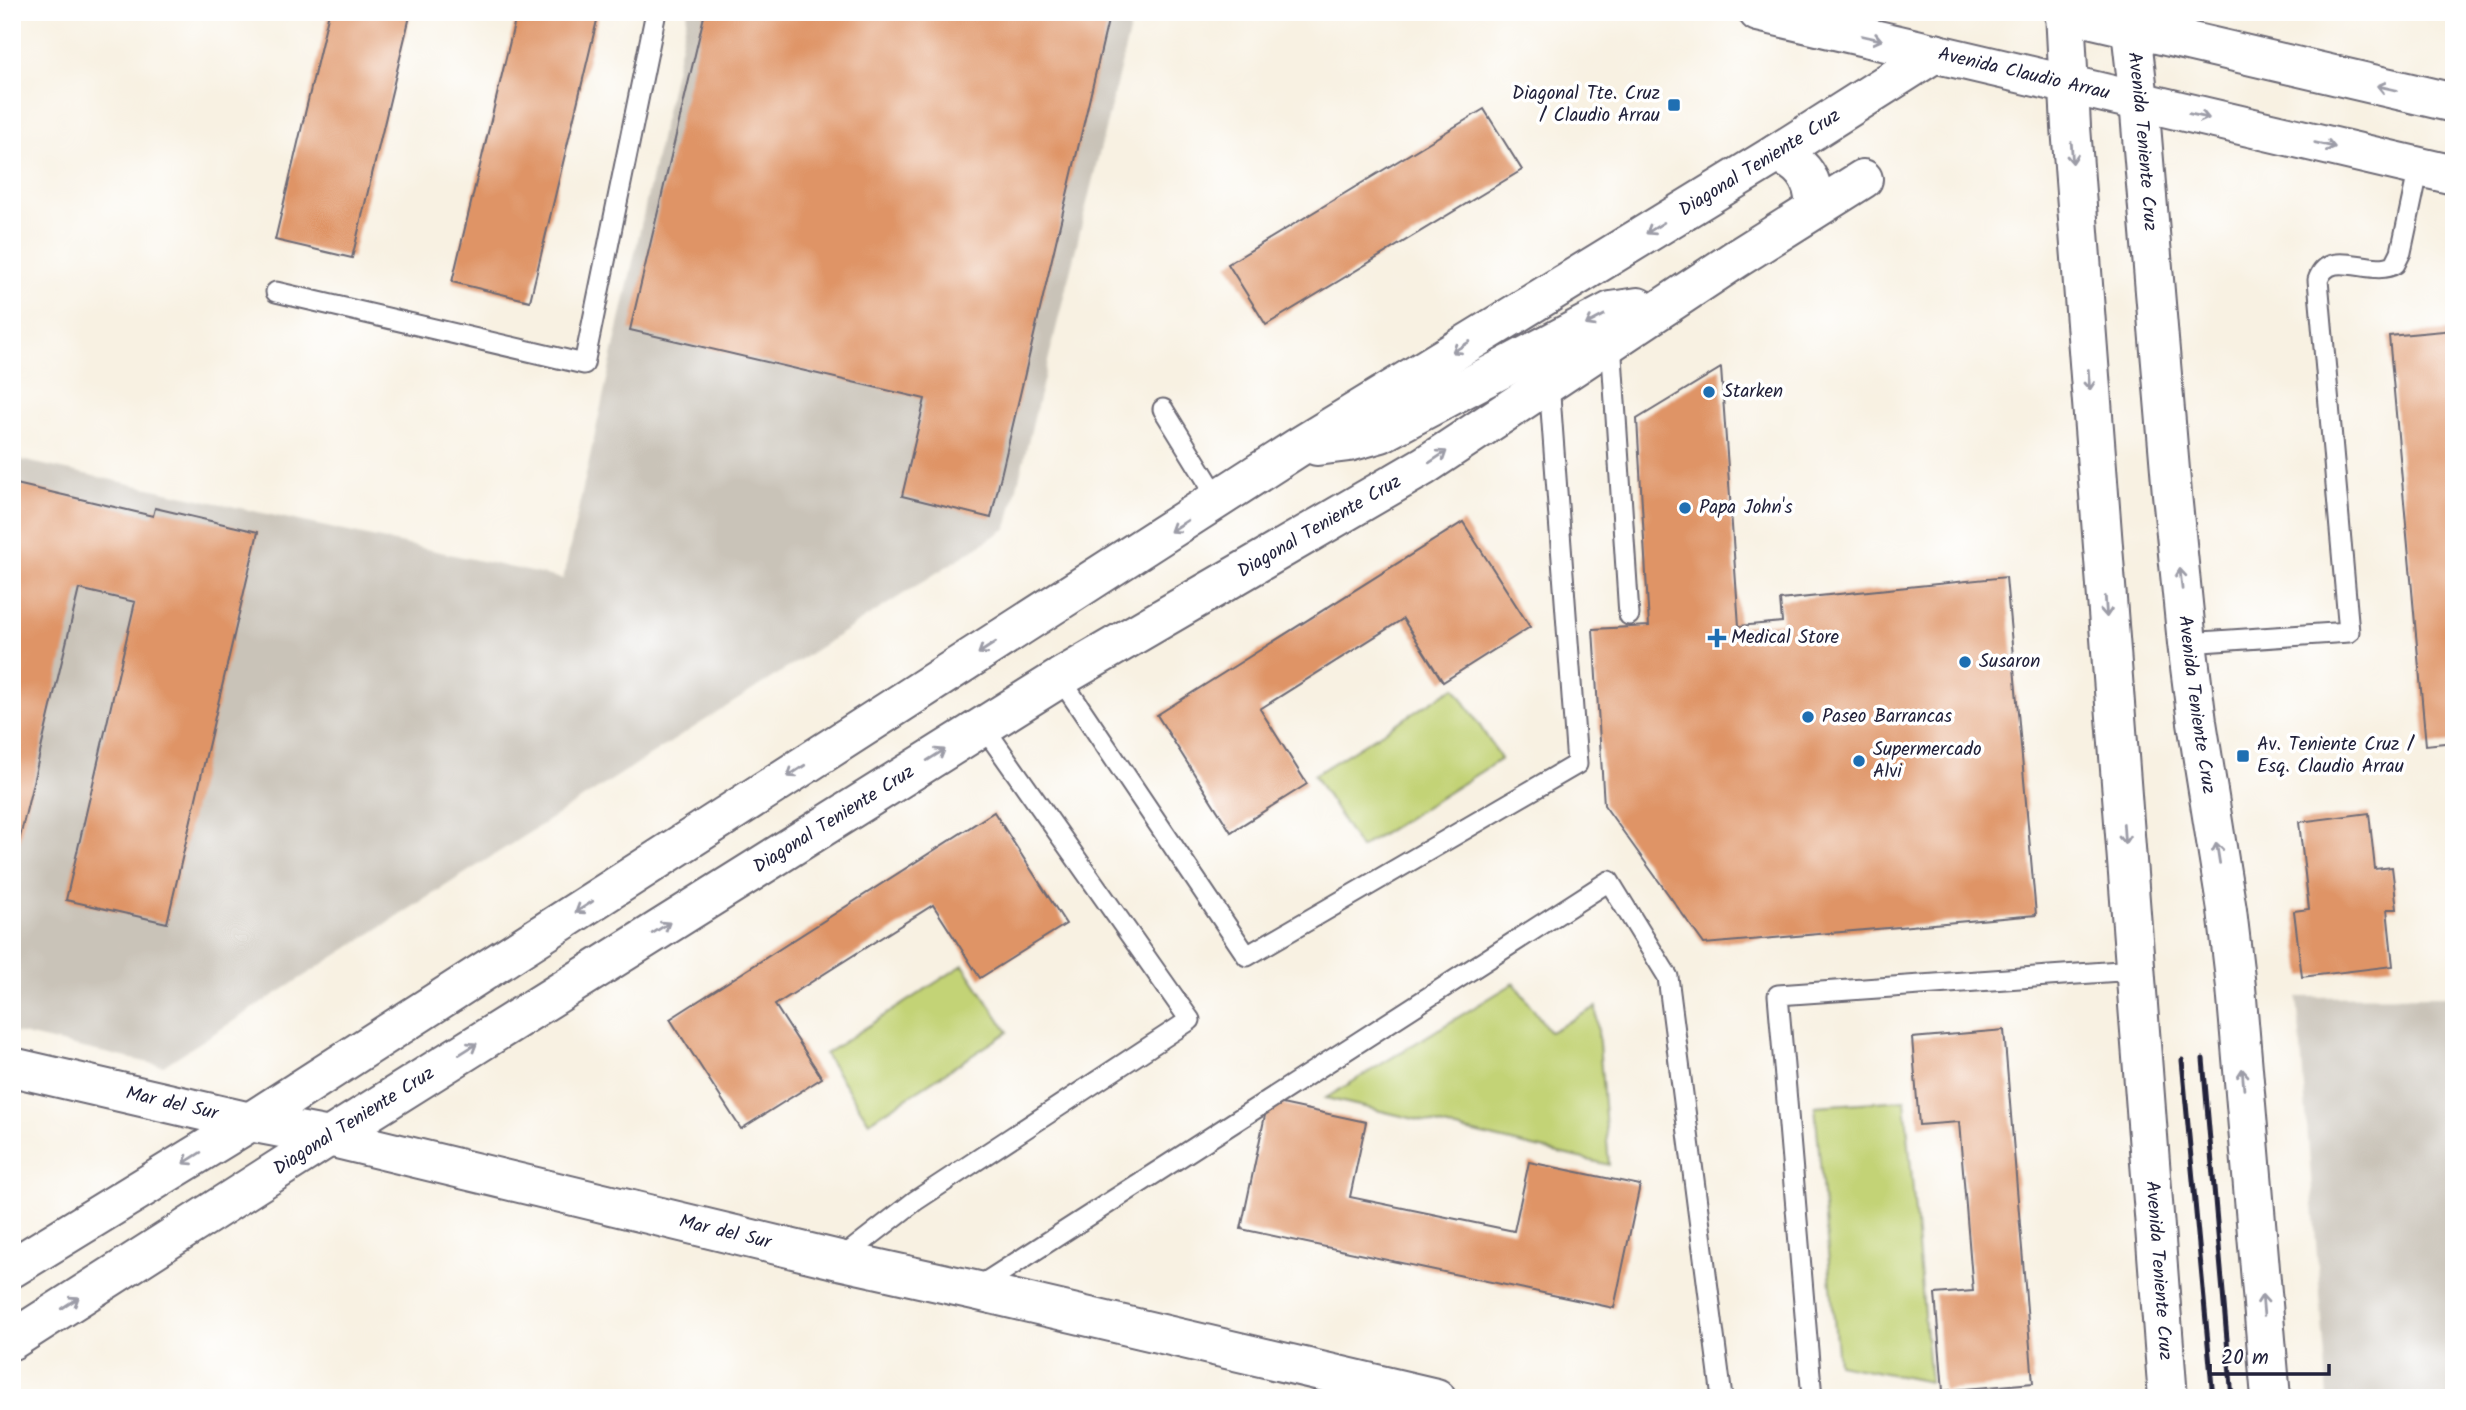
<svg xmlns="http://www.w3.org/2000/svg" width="2466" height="1410" viewBox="0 0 2466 1410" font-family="Kalam,sans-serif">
  <rect width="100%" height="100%" fill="#fff"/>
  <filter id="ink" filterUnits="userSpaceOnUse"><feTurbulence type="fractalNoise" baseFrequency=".0143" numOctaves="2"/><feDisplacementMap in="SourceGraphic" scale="14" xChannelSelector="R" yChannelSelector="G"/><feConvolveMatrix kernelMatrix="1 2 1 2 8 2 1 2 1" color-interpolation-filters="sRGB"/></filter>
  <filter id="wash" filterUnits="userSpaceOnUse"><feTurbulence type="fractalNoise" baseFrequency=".00686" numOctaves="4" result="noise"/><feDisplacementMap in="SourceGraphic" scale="28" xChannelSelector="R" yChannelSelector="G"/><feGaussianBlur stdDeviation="1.57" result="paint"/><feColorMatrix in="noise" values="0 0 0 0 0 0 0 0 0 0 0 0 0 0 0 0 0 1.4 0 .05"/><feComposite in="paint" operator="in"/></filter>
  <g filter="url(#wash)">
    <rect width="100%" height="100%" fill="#f8f1e2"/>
    <!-- industrial -->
    <g fill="#c9c3b8">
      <path d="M688,12H1134L1007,528L163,1066L12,1032V458L563,579Z"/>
      <path d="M2454,996V1398H2328L2297,997Z"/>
    </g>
    <!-- green -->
    <g fill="#c3d376" stroke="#727a58" stroke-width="2">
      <path d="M1455,687L1501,759L1360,848L1314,775Z"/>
      <path d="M963,965L1008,1032L869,1122L825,1054Z"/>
      <path d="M1514,983L1550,1032L1596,1007L1609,1165L1326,1098Z"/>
      <path d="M1905,1100L1930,1382L1838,1364L1815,1106Z"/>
    </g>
    <g id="blocks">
      <!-- building -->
      <g fill="#df9466">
        <path d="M329,12H411L352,258L275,240Z"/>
        <path d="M517,12H599L530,301L452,282Z"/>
        <path d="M705,12H1110L991,518L902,496L925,399L630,330Z"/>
        <path d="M1484,109L1522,170L1266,325L1228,264Z"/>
        <path d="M2454,330V742L2426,745L2389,336Z"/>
        <path d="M1721,368L1739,626L1782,622L1780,600L2006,577L2036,915L1704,944L1604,805L1593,629L1649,626L1637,419Z"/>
        <path d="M12,483L153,516L155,508L258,532L167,923L66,900L135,602L79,589L12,871Z"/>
        <path d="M1463,522L1530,627L1443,682L1403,619L1260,709L1307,784L1231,832L1157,715Z"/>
        <path d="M994,812L1066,924L980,978L933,905L775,1005L822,1078L741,1129L670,1019Z"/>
        <path d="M2369,813L2375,869L2392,867L2397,909H2387L2393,966L2302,977L2294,911L2309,909L2299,822Z"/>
        <path d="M2004,1030L2033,1383L1943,1391L1935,1294L1973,1291L1959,1122L1919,1125L1912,1038Z"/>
        <path d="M1268,1101L1366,1122L1350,1197L1514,1231L1529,1162L1640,1185L1614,1308L1241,1229Z"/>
      </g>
    </g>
  </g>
  <g filter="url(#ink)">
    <use href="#blocks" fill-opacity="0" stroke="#6d6a75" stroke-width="2"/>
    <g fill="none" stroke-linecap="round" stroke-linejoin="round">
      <!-- service casing -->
      <g stroke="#6d6a75" stroke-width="23">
        <g id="service">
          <path d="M276,292L584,364L656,12"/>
          <path d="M1611,341L1629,615"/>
          <path d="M1163,409L1219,500"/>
          <path d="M2187,643L2349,632L2318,280C2330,246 2372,278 2395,264L2401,252L2419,167"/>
          <path d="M1060,678L1247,956L1577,764L1549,382"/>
          <path d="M839,1260L915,1201L1190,1020L983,726"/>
          <path d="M975,1289L1609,881L1668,977L1722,1398"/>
          <path d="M1812,1398L1778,995L2134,970"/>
        </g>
      </g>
      <!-- minor casing -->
      <g stroke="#6d6a75" stroke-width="42">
        <g id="minor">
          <path d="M1776,154C1803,162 1816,182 1814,209"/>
          <path d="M1317,446L1349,442L1381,433L1611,311L1638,307"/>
          <path id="s1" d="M12,1067L250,1122L329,1137L839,1260L974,1290L1436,1398"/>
          <path id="s2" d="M12,1268L250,1122L1297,448L1776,154L1935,53"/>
          <path id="s3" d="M12,1340L329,1137L1060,678L1424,466L1736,259L1863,179"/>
        </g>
      </g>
      <!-- tertiary casing -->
      <g stroke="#6d6a75" stroke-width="42">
        <g id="tertiary">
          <path id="s4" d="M1758,12L2454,175"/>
          <path d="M2063,12L2454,103"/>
        </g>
      </g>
      <!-- primary casing -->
      <g stroke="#6d6a75" stroke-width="42">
        <g id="primary">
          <path id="s5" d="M2065,12L2071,127L2168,1398"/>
          <path id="s6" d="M2129,12L2139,101L2172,494L2187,643L2197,722L2227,910L2236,987L2271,1398"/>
        </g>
      </g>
      <!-- service -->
      <use href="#service" stroke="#fff" stroke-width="19"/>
      <!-- minor -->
      <use href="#minor" stroke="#fff" stroke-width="38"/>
      <!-- tertiary -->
      <use href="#tertiary" stroke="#fff" stroke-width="38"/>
      <!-- primary -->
      <use href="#primary" stroke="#fff" stroke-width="38"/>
      <!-- rail -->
      <g stroke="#22223b" stroke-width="5">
        <path d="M2203,1059L2232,1398"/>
        <path d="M2182,1060L2213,1398"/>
      </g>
    </g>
    <!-- one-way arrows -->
    <defs><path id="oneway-shaft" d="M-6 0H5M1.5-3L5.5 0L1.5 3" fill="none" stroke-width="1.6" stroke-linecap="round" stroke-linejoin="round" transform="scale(1.75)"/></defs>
    <g stroke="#9c9ca7">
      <use href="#oneway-shaft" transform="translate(1872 38) rotate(13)"/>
      <use href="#oneway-shaft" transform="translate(2387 88) rotate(-167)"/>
      <use href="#oneway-shaft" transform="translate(2199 116) rotate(13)"/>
      <use href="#oneway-shaft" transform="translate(2325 145) rotate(13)"/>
      <use href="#oneway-shaft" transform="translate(2072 153) rotate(86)"/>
      <use href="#oneway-shaft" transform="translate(1655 228) rotate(148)"/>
      <use href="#oneway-shaft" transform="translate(1595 320) rotate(152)"/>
      <use href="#oneway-shaft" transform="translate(1461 347) rotate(148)"/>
      <use href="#oneway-shaft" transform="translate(2089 380) rotate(86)"/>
      <use href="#oneway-shaft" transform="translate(1438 457) rotate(-34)"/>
      <use href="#oneway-shaft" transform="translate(1179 526) rotate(147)"/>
      <use href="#oneway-shaft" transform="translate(2181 579) rotate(-96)"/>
      <use href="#oneway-shaft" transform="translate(2106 607) rotate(86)"/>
      <use href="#oneway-shaft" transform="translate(987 648) rotate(147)"/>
      <use href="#oneway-shaft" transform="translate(936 755) rotate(-32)"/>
      <use href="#oneway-shaft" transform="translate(796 771) rotate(147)"/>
      <use href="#oneway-shaft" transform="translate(2124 834) rotate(86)"/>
      <use href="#oneway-shaft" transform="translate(2218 853) rotate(-99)"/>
      <use href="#oneway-shaft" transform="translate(584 907) rotate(147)"/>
      <use href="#oneway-shaft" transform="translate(661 928) rotate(-32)"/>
      <use href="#oneway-shaft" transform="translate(468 1049) rotate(-32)"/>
      <use href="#oneway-shaft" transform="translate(2243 1079) rotate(-95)"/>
      <use href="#oneway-shaft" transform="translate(192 1158) rotate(148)"/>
      <use href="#oneway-shaft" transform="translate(70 1303) rotate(-33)"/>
      <use href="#oneway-shaft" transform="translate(2263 1305) rotate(-95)"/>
    </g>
  </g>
  <!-- markers -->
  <g fill="#1f6fb2" stroke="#fff" stroke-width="2.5">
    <rect x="1667" y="98" width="14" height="14" rx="3.5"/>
    <circle cx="1709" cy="392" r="7"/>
    <circle cx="1685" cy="508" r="7"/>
    <path d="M1713.5 627.5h7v7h7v7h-7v7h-7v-7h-7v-7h7z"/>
    <circle cx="1965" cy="662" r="7"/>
    <circle cx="1808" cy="717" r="7"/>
    <rect x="2236" y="749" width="14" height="14" rx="3.5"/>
    <circle cx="1859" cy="761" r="7"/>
  </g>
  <g text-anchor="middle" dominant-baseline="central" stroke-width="7" stroke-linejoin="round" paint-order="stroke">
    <!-- street labels -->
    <g font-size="19" fill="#22223b" stroke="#fff">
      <text stroke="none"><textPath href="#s4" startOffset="273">Avenida Claudio Arrau</textPath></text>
      <text stroke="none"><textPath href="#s6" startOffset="130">Avenida Teniente Cruz</textPath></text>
      <text stroke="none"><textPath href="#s2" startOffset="2068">Diagonal Teniente Cruz</textPath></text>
      <text stroke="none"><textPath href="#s3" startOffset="1540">Diagonal Teniente Cruz</textPath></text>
      <text stroke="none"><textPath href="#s6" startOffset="696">Avenida Teniente Cruz</textPath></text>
      <text stroke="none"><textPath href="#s3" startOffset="973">Diagonal Teniente Cruz</textPath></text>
      <text stroke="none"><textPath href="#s1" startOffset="164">Mar del Sur</textPath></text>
      <text stroke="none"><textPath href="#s3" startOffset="406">Diagonal Teniente Cruz</textPath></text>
      <text stroke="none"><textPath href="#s1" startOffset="732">Mar del Sur</textPath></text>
      <text stroke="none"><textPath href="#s5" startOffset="1262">Avenida Teniente Cruz</textPath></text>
    </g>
    <!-- poi labels -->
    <g font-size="19" fill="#22223b" stroke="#fff" text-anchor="start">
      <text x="1660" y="94" text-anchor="end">Diagonal Tte. Cruz<tspan x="1660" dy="22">/ Claudio Arrau</tspan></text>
      <text x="1723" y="392">Starken</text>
      <text x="1699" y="508">Papa John's</text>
      <text x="1731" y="638">Medical Store</text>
      <text x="1979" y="662">Susaron</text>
      <text x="1822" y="717">Paseo Barrancas</text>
      <text x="2257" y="745">Av. Teniente Cruz /<tspan x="2257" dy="22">Esq. Claudio Arrau</tspan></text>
      <text x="1873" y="750">Supermercado<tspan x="1873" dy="22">Alvi</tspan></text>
    </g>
  </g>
  <!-- margin -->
  <rect width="2466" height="1410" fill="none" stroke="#fff" stroke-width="42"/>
  <!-- scale -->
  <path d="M2210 1364v10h119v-10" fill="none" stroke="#22223b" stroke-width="3.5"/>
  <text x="2221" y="1364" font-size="21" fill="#22223b" stroke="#ffffff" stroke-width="5" paint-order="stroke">20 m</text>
</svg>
